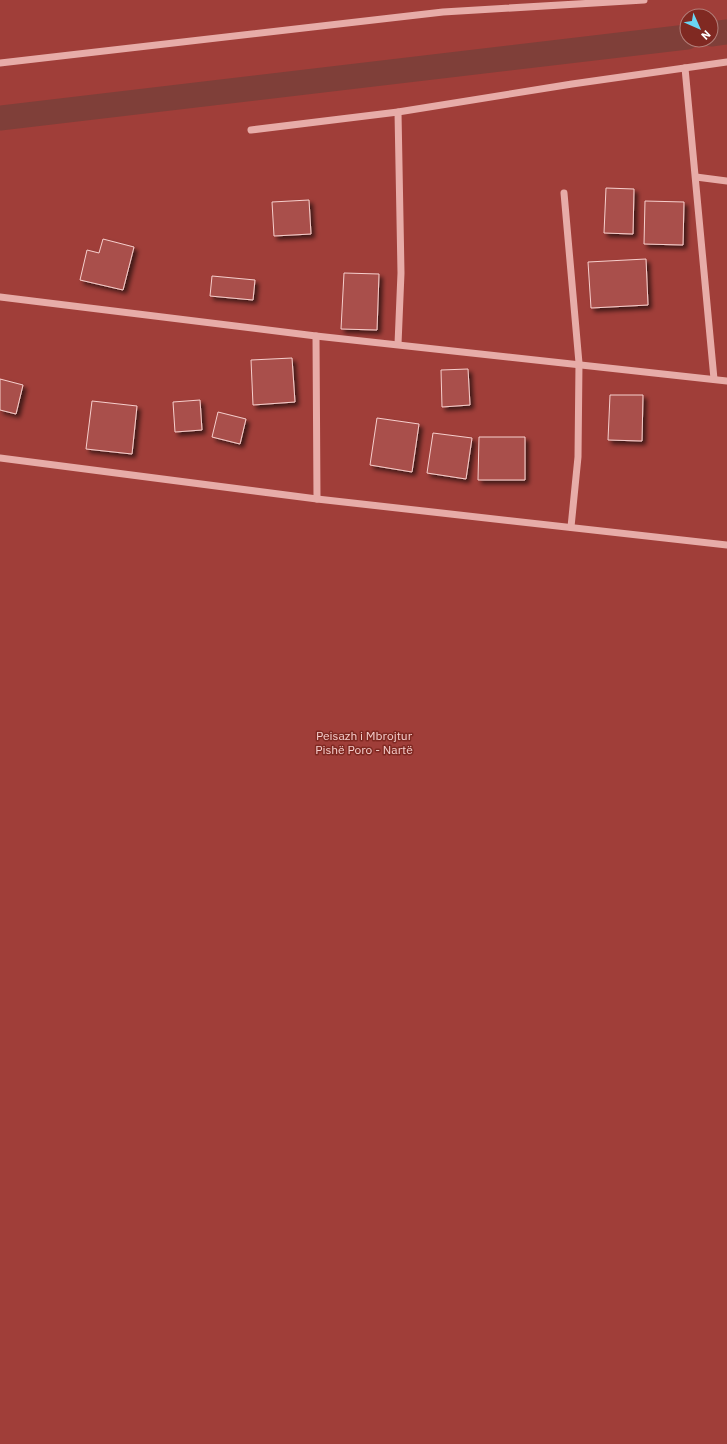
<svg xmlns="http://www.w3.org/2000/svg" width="727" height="1444" viewBox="0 0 727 1444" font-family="'IBM Plex Sans',sans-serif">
  <defs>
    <filter id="shadow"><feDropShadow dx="3.5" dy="3.5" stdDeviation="2" flood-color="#0009"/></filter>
  </defs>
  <rect width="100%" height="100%" fill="#802922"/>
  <!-- green -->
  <path fill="#a03e39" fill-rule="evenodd" d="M0,0H727V1444H0ZM687,16H711V40H687Z"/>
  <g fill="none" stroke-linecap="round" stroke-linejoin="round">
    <!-- canal -->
    <g stroke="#7f3f39" stroke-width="25">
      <path d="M711,34L727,32"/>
      <path d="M0,118L687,37"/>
    </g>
  </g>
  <!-- building -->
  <g fill="#a9504b" stroke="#f6cecc" filter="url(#shadow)">
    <path d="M606,188L634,189L633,234L604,233Z"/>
    <path d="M309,200L311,234L274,236L272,202Z"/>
    <path d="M645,201L684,202L683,245L644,244Z"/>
    <path d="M103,239L134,247L123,290L80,280L87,250L99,253Z"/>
    <path d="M646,259L648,305L591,308L588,262Z"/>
    <path d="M344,273L379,274L377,330L341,329Z"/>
    <path d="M212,276L255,280L253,300L210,296Z"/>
    <path d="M292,358L295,402L253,405L251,360Z"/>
    <path d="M468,369L470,405L442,407L441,370Z"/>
    <path d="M0,379L23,385L16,414L0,410Z"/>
    <path d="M610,395H643L642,441L608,440Z"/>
    <path d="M200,400L202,430L175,432L173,402Z"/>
    <path d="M92,401L137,406L132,454L86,449Z"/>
    <path d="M218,412L246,419L240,444L212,437Z"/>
    <path d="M377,418L419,424L412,472L370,465Z"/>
    <path d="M433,433L472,438L466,479L427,473Z"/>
    <path d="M479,437H525V480H478Z"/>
  </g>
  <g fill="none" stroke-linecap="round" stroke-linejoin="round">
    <!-- minor -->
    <g stroke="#e7aca8" stroke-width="7">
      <path d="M0,63L443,12L644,0"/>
      <path d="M685,68L714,379"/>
      <path d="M398,112L401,273L398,344"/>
      <path d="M251,130L398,112L572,84L727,62"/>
      <path d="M696,177L727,181"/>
      <path d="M564,193L579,363L578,457L571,527"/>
      <path d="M0,297L316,336L727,381"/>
      <path d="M316,336L317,499"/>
      <path d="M0,458L317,499L727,545"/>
    </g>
  </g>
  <g text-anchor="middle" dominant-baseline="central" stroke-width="3" stroke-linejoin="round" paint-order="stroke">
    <!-- park labels -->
    <g font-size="12" fill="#f6cecc" stroke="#802922">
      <text x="364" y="735">Peisazh i Mbrojtur<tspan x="364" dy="14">Pishë Poro - Nartë</tspan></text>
    </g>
  </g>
  <!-- north arrow -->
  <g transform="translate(699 28) rotate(135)"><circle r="19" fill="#802922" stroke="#b37f7a"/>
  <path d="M0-3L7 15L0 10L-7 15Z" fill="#6ad5f3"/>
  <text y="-6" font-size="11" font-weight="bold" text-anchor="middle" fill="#ffffff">N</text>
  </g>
</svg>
